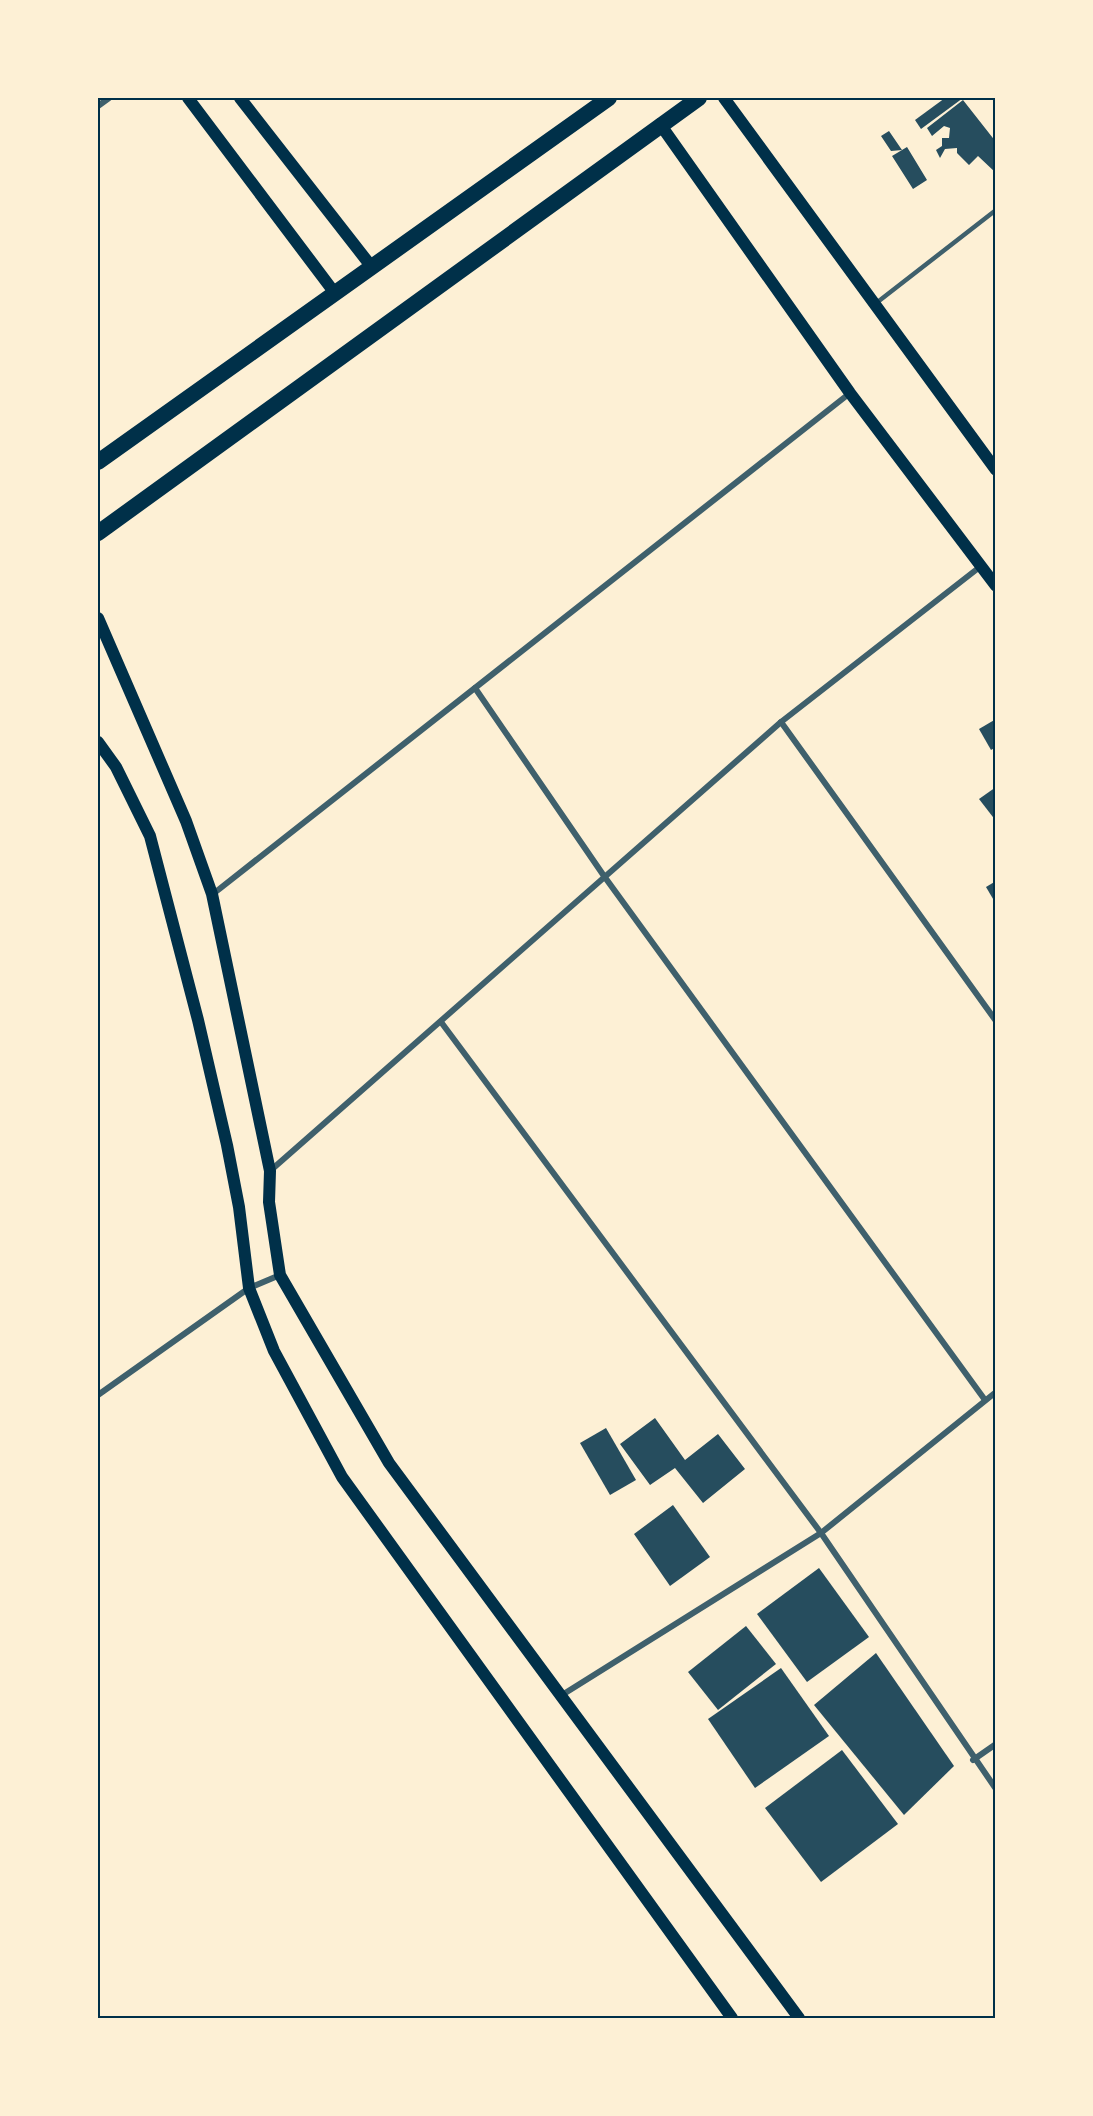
<svg xmlns="http://www.w3.org/2000/svg" width="1093" height="2116" viewBox="0 0 1093 2116" font-family="'IBM Plex Sans',sans-serif">
  <rect width="100%" height="100%" fill="#fdf0d5"/>
  <!-- building -->
  <g fill="#264d5e">
    <path d="M945,98H963L921,129L915,120Z"/>
    <path d="M963,100L996,142V173L978,156L969,165L957,153V148L945,149L940,158L936,150L942,146V138H949L950,128L944,126L932,136L927,128Z"/>
    <path d="M889,131L902,150L907,147L927,180L913,189L892,156L902,150L891,151L881,136Z"/>
    <path d="M996,719V747L991,750L979,729Z"/>
    <path d="M996,787V821L979,799Z"/>
    <path d="M996,881V904L986,887Z"/>
    <path d="M655,1418L685,1460L718,1434L745,1469L703,1503L675,1468L650,1485L620,1444Z"/>
    <path d="M606,1428L636,1480L610,1495L580,1443Z"/>
    <path d="M673,1505L710,1557L670,1586L634,1534Z"/>
    <path d="M819,1568L869,1637L807,1682L757,1614Z"/>
    <path d="M746,1626L776,1664L718,1710L688,1672Z"/>
    <path d="M876,1653L954,1766L904,1815L814,1705Z"/>
    <path d="M781,1668L829,1736L755,1788L708,1719Z"/>
    <path d="M842,1750L898,1824L821,1882L765,1808Z"/>
  </g>
  <g fill="none" stroke-linecap="round" stroke-linejoin="round">
    <!-- service -->
    <path stroke="#3f606c" stroke-width="4.5" d="M875,304L996,210"/>
    <!-- minor -->
    <g stroke="#3f606c" stroke-width="6">
      <path d="M98,106L109,98"/>
      <path d="M475,688L604,876L985,1400"/>
      <path d="M781,722L996,1021"/>
      <path d="M213,894L850,393"/>
      <path d="M441,1022L821,1533L996,1789"/>
      <path d="M270,1171L781,722L981,566"/>
      <path d="M98,1395L249,1288L280,1275"/>
      <path d="M562,1695L821,1533L996,1392"/>
      <path d="M973,1760L996,1744"/>
    </g>
    <!-- secondary -->
    <g stroke="#003049" stroke-width="12">
      <path d="M188,98L334,292"/>
      <path d="M240,98L371,266"/>
      <path d="M724,98L996,470"/>
      <path d="M660,124L850,393L996,586"/>
      <path d="M98,618L186,821L212,894L270,1171L269,1202L280,1275L389,1463L799,2018"/>
      <path d="M98,742L116,767L150,836L198,1020L227,1145L239,1207L249,1288L274,1351L342,1477L732,2018"/>
    </g>
    <!-- trunk -->
    <g stroke="#003049" stroke-width="16">
      <path d="M98,462L609,98"/>
      <path d="M98,533L699,98"/>
    </g>
  </g>
  <!-- border -->
  <rect width="1093" height="2116" fill="none" stroke="#fdf0d5" stroke-width="198"/>
  <rect x="99" y="99" width="895" height="1918" fill="none" stroke="#003049" stroke-width="2"/>
</svg>
